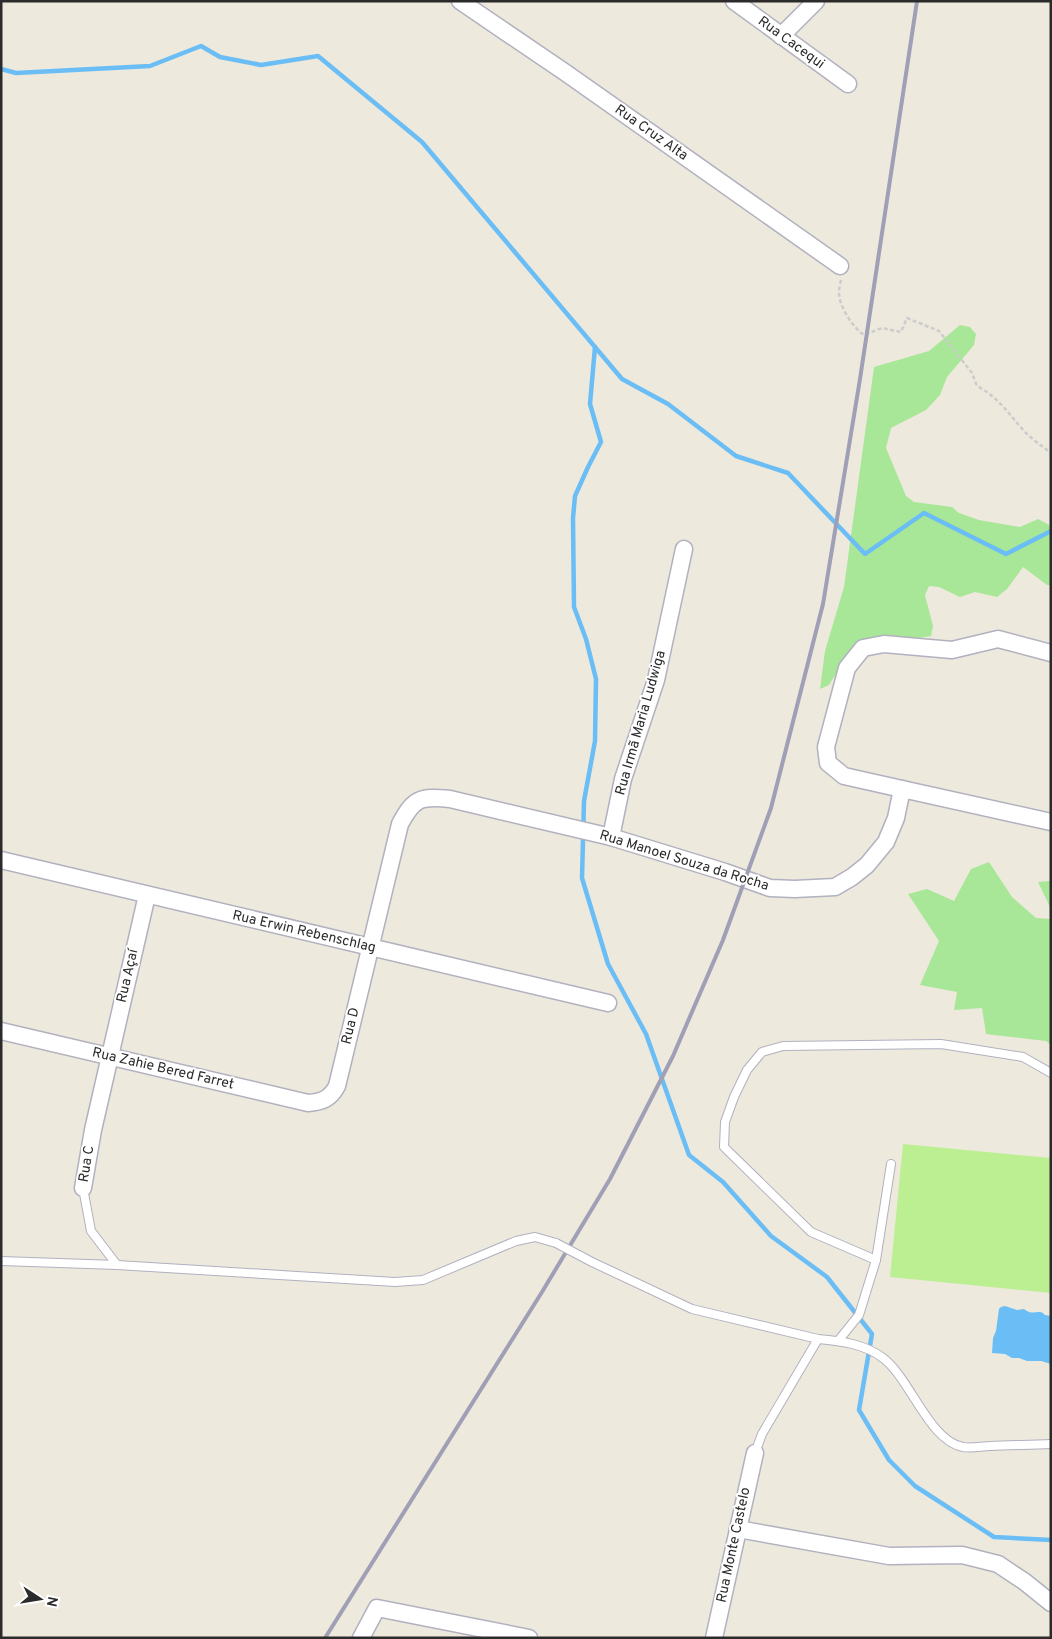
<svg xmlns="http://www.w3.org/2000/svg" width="1052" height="1639" viewBox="0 0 1052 1639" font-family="Overpass,sans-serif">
  <rect width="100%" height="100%" fill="#eee9dd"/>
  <!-- green -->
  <g fill="#a7e797">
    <path d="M960,325L970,327L976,334L974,345L947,377L940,395L926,410L891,428L886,448L906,496L914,502L952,507L959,513L979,520L1020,527L1038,519L1051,526V585H1047L1023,567L1007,589L997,597L975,592L960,597L939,587L929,586L925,595L933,626L931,636L912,639L891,635L870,639L851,650L829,685L820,689L825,651L844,587L874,367L929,351Z"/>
    <path d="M989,862L1012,897L1036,918L1051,919V1045L1046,1041L986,1034L982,1008L954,1010L957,992L920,985L939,941L908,894L927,889L954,901L971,869Z"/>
    <path d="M1051,881V909L1038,882Z"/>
  </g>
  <!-- pitch -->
  <path fill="#bbef92" d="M903,1144L1051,1158V1293L890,1277Z"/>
  <!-- water -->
  <path fill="#6bbef5" d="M1005,1306L1017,1310L1024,1309C1033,1317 1039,1308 1045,1315L1051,1316V1364L1041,1361H1027L1019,1358H1012L1005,1354L992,1353L993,1338L996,1331L999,1309L1001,1307Z"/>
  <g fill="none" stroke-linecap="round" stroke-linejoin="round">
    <!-- stream -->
    <g stroke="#6bbef5" stroke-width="4.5">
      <path d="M1,69L16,73L150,66L201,46L220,57L261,65L318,56L422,142L622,379L668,404L736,456L788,473L865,554L924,513L1006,554L1051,531"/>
      <path d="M595,347L590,404L601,442L588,467L575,496L573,518L574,607L586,639L596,679L595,741L584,801L582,878L608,964L646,1034L689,1155L723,1182L771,1236L827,1277L872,1334L859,1410L889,1460L915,1486L994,1537L1051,1540"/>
    </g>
    <!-- service casing -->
    <g stroke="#b1b1c0" stroke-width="10">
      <g id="service">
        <path d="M83,1188L91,1231L117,1265"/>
        <path d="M876,1260L891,1164"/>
        <path d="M1,1261L117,1265L395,1282L423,1280L516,1241L535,1237L556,1243"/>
        <path d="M592,1262L692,1309L818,1339C841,1341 865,1344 883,1358C910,1378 929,1441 963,1447C971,1449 982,1446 990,1446C1010,1445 1030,1445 1051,1444"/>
        <path d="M838,1341L859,1315L876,1260L811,1232L724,1147L725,1122L734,1097L747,1070L762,1052L783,1046L941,1044L1023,1057L1051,1073"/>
        <path d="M755,1453L762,1434L818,1339"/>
      </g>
    </g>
    <!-- minor casing -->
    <g stroke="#b1b1c0" stroke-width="19">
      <g id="minor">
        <path d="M460,1L566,73L840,266"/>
        <path d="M734,1L848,84"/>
        <path d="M781,36L816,1"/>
        <path d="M902,789L844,776L828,763L826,747L847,668L863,648L884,644L952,650L998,639L1051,653"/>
        <path d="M611,837L623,779L656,680L684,549"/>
        <path d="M1,860L608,1003"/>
        <path d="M1,1031L308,1103C322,1102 330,1099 337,1086L400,824C414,798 420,796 450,799L611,837L725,872L770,888L795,889L835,887L852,877L867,865L886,842L896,818L902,789L1051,822"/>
        <path d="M83,1188L93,1130L147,895"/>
        <path d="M738,1529L889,1556L962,1555L998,1564L1025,1582L1051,1603"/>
        <path d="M361,1638L377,1608L529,1638"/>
        <path d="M714,1638L755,1453"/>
      </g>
    </g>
    <!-- path -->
    <path stroke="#ccc" stroke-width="2.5" stroke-dasharray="4 2.5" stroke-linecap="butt" d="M841,280C840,284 839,289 839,293C839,306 853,328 864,335L882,328L901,332L907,318L939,331L972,373L977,386C1000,398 1009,415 1026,433C1033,440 1042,446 1051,453"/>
    <!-- service -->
    <use href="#service" stroke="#fff" stroke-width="8"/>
    <!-- minor -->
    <use href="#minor" stroke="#fff" stroke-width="16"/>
    <!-- rail -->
    <path stroke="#9f9fb6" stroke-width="4" d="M325,1638L542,1292L610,1179L673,1056L723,940L771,808L823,604L860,379L917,1"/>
    <!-- service-bridge casing -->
    <g stroke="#b1b1c0" stroke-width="10" stroke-linecap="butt">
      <path id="service-bridge" d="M556,1243L592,1262"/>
    </g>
    <!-- service-bridge -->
    <use href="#service-bridge" stroke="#fff" stroke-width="8"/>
  </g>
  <g text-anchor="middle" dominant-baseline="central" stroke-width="4" stroke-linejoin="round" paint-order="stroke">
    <!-- street labels -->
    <g font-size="14" fill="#2b2b2b" stroke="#fff">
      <text transform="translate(791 43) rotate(36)">Rua Cacequi</text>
      <text transform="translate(651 133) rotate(35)">Rua Cruz Alta</text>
      <text transform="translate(641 723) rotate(-74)">Rua Irmã Maria Ludwiga</text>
      <text transform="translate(684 861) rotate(17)">Rua Manoel Souza da Rocha</text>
      <text transform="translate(304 932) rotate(13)">Rua Erwin Rebenschlag</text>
      <text transform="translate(128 976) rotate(-77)">Rua Açaí</text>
      <text transform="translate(351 1026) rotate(-76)">Rua D</text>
      <text transform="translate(163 1069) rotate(13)">Rua Zahie Bered Farret</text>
      <text transform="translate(87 1164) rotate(-81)">Rua C</text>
      <text transform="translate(734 1545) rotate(-78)">Rua Monte Castelo</text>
    </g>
  </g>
  <!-- border -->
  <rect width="1052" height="1639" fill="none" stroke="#2b2b2b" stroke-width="5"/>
  <!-- north arrow -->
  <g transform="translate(40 1599) rotate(102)" stroke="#ffffff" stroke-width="4" paint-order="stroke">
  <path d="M0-4L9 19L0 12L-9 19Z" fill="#2b2b2b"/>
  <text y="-8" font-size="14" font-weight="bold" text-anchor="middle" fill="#2b2b2b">N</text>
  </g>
</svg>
